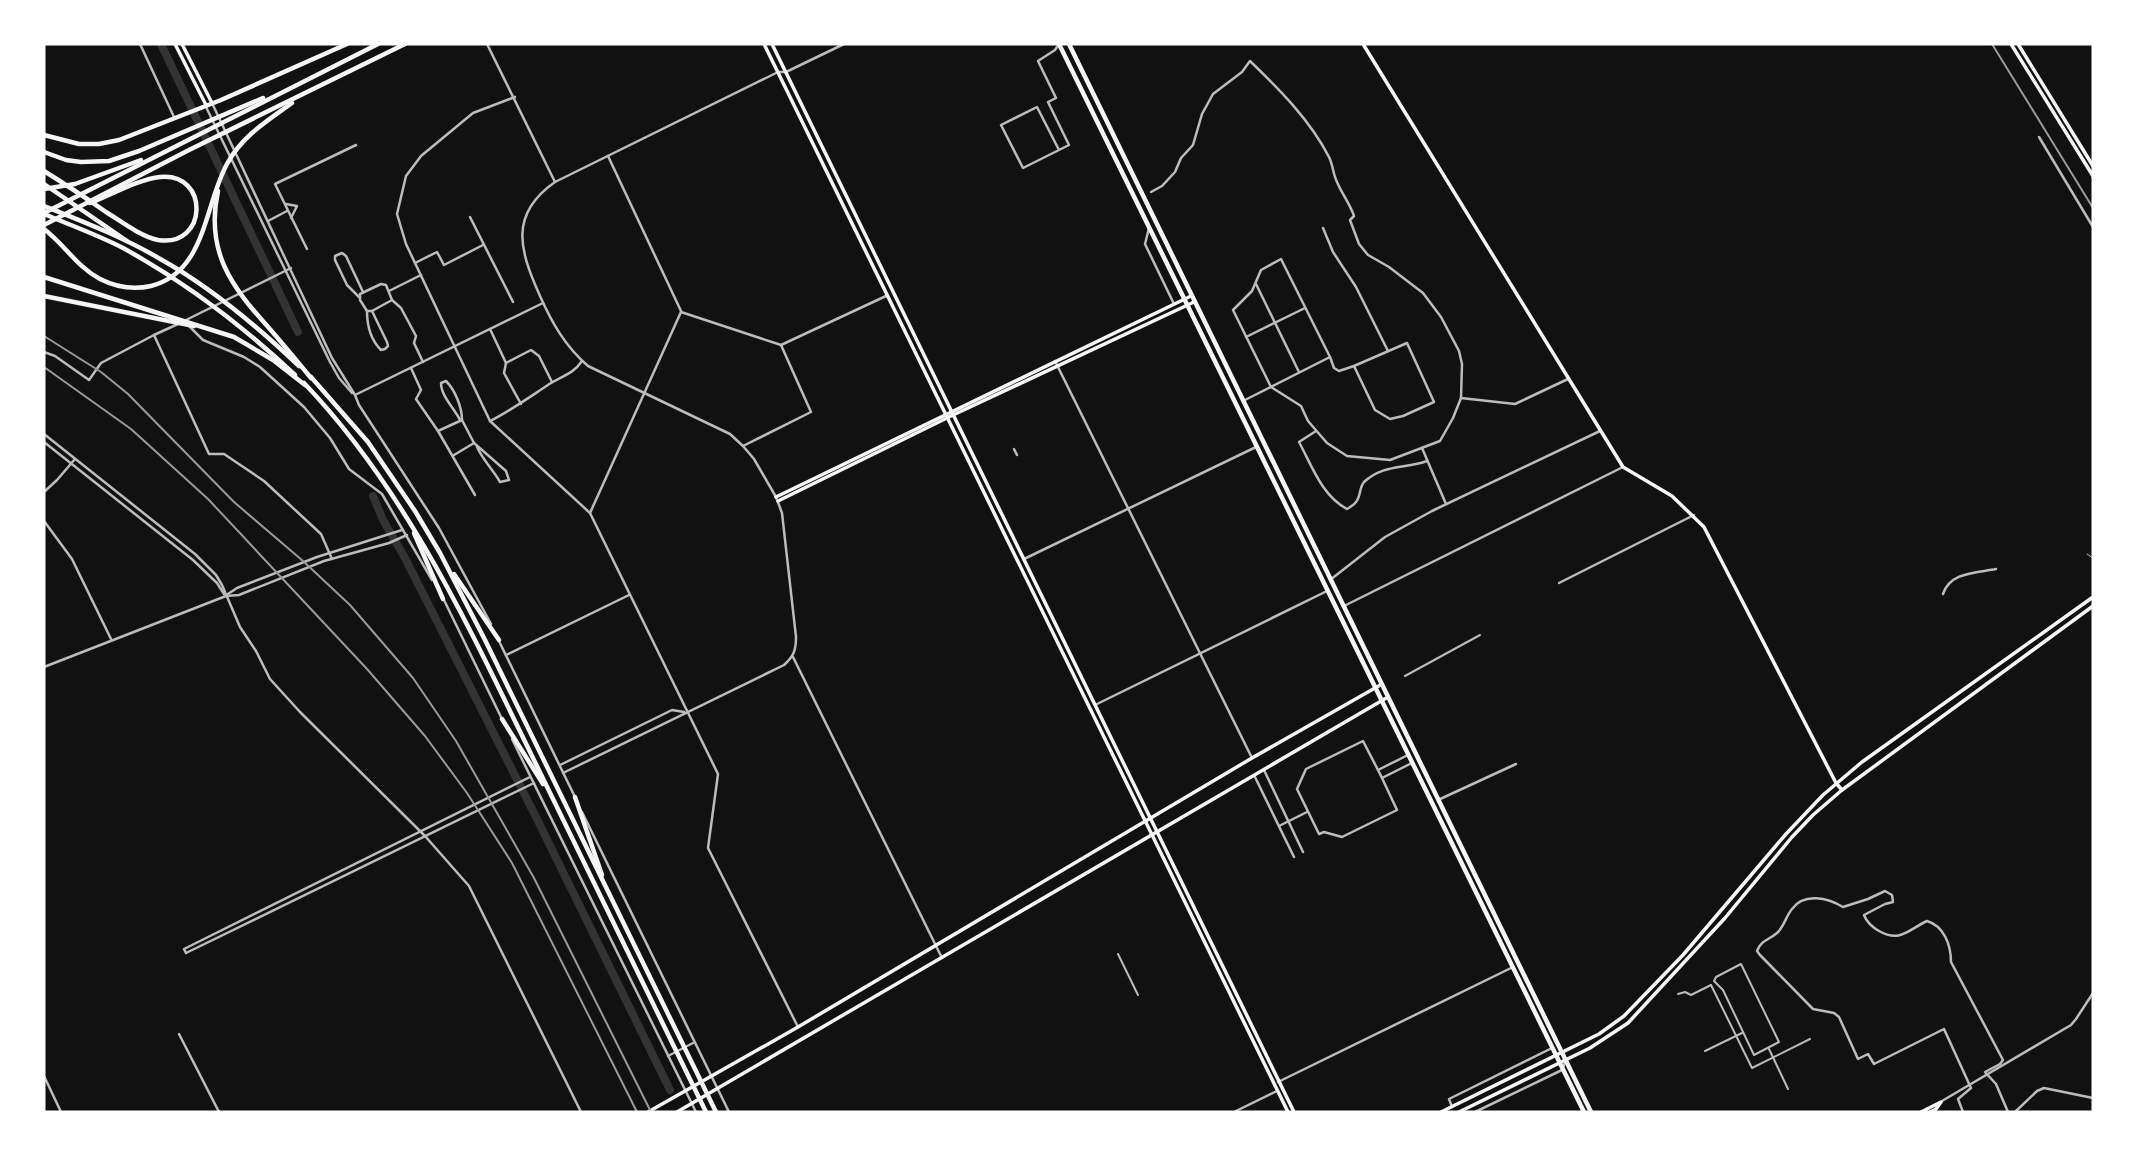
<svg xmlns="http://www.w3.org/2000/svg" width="2137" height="1156" viewBox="0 0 2137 1156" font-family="'Golos Text',sans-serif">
  <rect width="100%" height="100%" fill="#111"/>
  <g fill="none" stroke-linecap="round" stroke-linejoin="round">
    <!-- river -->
    <g stroke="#333" stroke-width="8">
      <path d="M161,44L298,332"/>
      <path d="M373,496L383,520L405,558L538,821L670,1090"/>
    </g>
    <!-- service -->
    <path stroke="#bcbcbc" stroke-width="1" d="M2087,554L2093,558"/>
    <!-- pedestrian -->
    <g stroke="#bcbcbc" stroke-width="2">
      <path d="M1405,676L1480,635"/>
      <path d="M1118,954L1138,995"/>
      <path d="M1741,964L1779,1042L1754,1055L1723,990L1714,981L1716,977Z"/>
      <path d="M1711,985L1752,1068L1810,1039"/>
      <path d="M1678,994L1685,992L1691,995L1711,985"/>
      <path d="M1769,1049L1788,1089"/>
      <path d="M1705,1051L1742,1033"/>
    </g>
    <!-- minor -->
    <g stroke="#bcbcbc" stroke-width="2.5">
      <path d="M140,44L174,117"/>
      <path d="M2039,137L2093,227"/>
      <path d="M1059,150L1037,107L1001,125L1023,168L1069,145L1048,102L1056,98L1038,61L1055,50L1059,44"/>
      <path d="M1151,192L1162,186L1175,172L1181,158L1193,145L1202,114L1213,94L1242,72L1250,61C1279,89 1310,120 1329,157C1333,165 1333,174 1337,182C1342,194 1350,204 1354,216L1350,220L1359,244L1368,255L1389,267L1423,293L1441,317L1459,351L1462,364L1461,398L1453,418L1440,441L1390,460L1347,456L1327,443L1308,421L1301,406L1271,387L1233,310L1252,291L1261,270L1281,259L1330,357L1243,401"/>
      <path d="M286,204L297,206L291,218"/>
      <path d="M470,217L513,302"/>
      <path d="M268,221L287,211"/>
      <path d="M1323,228L1333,252L1356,287L1388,351"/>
      <path d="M307,249L275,184L356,145"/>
      <path d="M415,263L437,252L444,265L483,245"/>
      <path d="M381,284L386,285L392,300L372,311H367L360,300V294Z"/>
      <path d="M1256,284L1299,372"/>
      <path d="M389,291L421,275"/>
      <path d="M359,297L347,285L335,260V256L342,253L346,256L363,292"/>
      <path d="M392,300L401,308L416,336L414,343L423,362"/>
      <path d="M367,311C367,325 370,339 381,350L385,349L388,346L387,342L372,311"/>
      <path d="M490,329L506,363L504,373L521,404"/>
      <path d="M1246,337L1305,308"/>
      <path d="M44,352L55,356L89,380L101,363L154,335"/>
      <path d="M1330,357L1334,368L1339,371L1354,366L1375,410L1390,419L1403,416L1434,402L1407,343L1354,366"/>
      <path d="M506,363L531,350L539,356L552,382"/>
      <path d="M411,368L421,390L416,399L438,431L475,495"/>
      <path d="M1461,398L1515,404L1568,379"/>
      <path d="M460,420C454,408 441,396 441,383L446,381C455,390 462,407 462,420"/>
      <path d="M490,421C512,410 531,396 551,383C564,375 573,374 582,361"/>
      <path d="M438,431L462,420L474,443L454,455"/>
      <path d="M1316,431L1299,442C1312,466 1322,496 1347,509C1350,507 1354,505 1356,502C1361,496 1359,488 1364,482C1383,464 1405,469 1427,461"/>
      <path d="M474,443L506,471L509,480L500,482C493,470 483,460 477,447"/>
      <path d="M1422,448L1446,504"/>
      <path d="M1014,449L1017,455"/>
      <path d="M1559,583L1694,515"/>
      <path d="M1943,594C1950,572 1976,573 1996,569"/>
      <path d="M506,655L629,595"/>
      <path d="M793,657L942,958"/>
      <path d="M1408,755L1378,770L1382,778L1412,763"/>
      <path d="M1264,770L1303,852"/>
      <path d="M1378,770L1363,741L1306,769L1297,789L1319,834L1324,832L1342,837L1397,810L1382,778"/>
      <path d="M1254,775L1294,857"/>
      <path d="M1438,800L1516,764"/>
      <path d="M1279,826L1307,812"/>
      <path d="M1942,1101L2071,1025L2076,1019L2093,993"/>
      <path d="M1234,1112L1277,1091"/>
      <path d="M1963,1112L1958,1099L1971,1088L1944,1029L1874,1064L1868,1054L1858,1059L1839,1017L1834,1013L1813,1009L1760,955L1757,951C1761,940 1769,940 1777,933C1784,927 1786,916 1792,909C1804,892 1828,898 1843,907L1868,899L1885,891L1892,895L1893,902L1885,904L1864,915C1867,923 1872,927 1879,931C1900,943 1908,930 1927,921C1944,926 1951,945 1951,962L2003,1060L2000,1064L1985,1072L1996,1084L2008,1112"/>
      <path d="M2015,1112L2037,1091L2044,1088L2093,1098"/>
    </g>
    <!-- tertiary -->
    <g stroke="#bcbcbc" stroke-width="2.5">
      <path d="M487,44L555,182"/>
      <path d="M515,97L473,113L421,156L406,176L397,214L406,244L490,421L590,513L718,774L708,848L798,1027"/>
      <path d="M212,103L332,358L355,395L359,405L439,528L491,624"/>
      <path d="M206,107L330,362L339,378L352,393"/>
      <path d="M608,156L681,311"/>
      <path d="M1149,228L1145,244L1174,304"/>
      <path d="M681,312L781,345L886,296"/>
      <path d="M184,321L291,268"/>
      <path d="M178,324L154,335L209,454H224L264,481L321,534L332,559"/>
      <path d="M189,326L203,340L244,357L260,367L304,407L330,438L349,469L382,494L432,580"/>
      <path d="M1055,361L1252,758"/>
      <path d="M355,395L543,303"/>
      <path d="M44,434L195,554L216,575L222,585L240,627L256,651L270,679L300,712L425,836L469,886L581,1112"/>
      <path d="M44,442L193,560L217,583L224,594"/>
      <path d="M743,446L811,412L781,345"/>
      <path d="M44,492L57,480L75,459"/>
      <path d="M590,513L681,312"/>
      <path d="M44,521L72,559L111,639"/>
      <path d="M1024,559L1256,447"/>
      <path d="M1330,580L1385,537L1432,511L1600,431"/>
      <path d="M228,594L237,588L317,557L402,530"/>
      <path d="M443,598L501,717"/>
      <path d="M1344,606L1623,467"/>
      <path d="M498,639L575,797"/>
      <path d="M44,667L226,596L239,595L324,561L389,543L407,535"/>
      <path d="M1095,705L1327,591"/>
      <path d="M512,739L696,1112"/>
      <path d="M560,765L672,710L684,712"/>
      <path d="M563,773L784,665C794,656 796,650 796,637L782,513L776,497L754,459L743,446L730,434L588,366C565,346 552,323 540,296C520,251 508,215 555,182L768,77L778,72H786L844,44"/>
      <path d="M582,812L729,1112"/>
      <path d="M186,953L184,949L530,777"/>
      <path d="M186,953L534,783"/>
      <path d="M179,1034L219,1112"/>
      <path d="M668,1056L693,1043"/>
      <path d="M44,1076L61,1112"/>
      <path d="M1278,1082L1511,968"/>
      <path d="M1452,1107L1449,1099L1552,1048"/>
      <path d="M1475,1112L1562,1070L1566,1060"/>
    </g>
    <!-- secondary -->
    <g stroke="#f5f5f5" stroke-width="3.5">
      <path d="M175,44L206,105"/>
      <path d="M182,44L212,103"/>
      <path d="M764,44L1288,1112"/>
      <path d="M772,44L1294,1112"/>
      <path d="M1363,44L1623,467L1672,496L1704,527L1836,783L1842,790"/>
      <path d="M2011,44L2093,176"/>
      <path d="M2018,44L2093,166"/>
      <path d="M776,497L1191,296"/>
      <path d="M778,501L953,415L1194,302"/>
      <path d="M648,1112L798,1027L1252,758L1382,684"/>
      <path d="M677,1112L1388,697"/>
      <path d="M1921,1112L1941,1102L1936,1109L1930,1112"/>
    </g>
    <!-- primary -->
    <g stroke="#f5f5f5" stroke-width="3.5">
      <path d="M1441,1112L1599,1034L1624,1016L1683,955L1786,834L1823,795L1862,762L2093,597"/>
      <path d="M1459,1112L1590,1048L1628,1023L1725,918L1792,837L1813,815L1842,790L2093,606"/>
    </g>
    <!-- trunk -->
    <g stroke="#f5f5f5" stroke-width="4.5">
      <path d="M1059,44L1584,1112"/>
      <path d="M1069,44L1591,1112"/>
      <path d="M44,135L79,144H99L119,140L221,100L347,44"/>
      <path d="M44,206C84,222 125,238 162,260C212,288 258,327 299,366"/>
      <path d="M44,214C70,225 98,235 123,248C185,282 243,326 295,375"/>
      <path d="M311,377L368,442L415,511L440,553L485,640L716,1112"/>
      <path d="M304,383C406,490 468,625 532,756C590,875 648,993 706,1112"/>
      <path d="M414,533L443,599"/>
      <path d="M454,574L499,640"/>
      <path d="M502,719L543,784"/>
      <path d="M575,797L602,875"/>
    </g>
    <!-- motorway -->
    <g stroke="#f5f5f5" stroke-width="4.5">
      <path d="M44,152L66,160L81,162L109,161L139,151L263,98"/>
      <path d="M44,171C65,184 86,198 106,212C122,222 140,236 158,240C208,248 210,172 160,177C139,179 111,195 90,203"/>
      <path d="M44,184L127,241"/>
      <path d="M44,189L75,184L141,160"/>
      <path d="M218,191C205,251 231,286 269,328C283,344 297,361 311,378"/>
      <path d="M44,213L378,44"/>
      <path d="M44,225L189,150L405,44"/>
      <path d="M44,229C64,244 77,267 100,279C116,287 134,290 151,286C206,272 204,206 227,164C242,136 267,121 292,103"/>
      <path d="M44,277L234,337L273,360L305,385"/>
      <path d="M44,296L194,326"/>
    </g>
    <!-- rail -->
    <g stroke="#9a9a9a" stroke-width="2">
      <path d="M1992,44L2093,208"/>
      <path d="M44,336L101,372L128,394L234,502L303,561L350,605L413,678L456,741L534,878L651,1112"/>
      <path d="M44,367L131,429L208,499L367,669L425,736L467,793L512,863L637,1112"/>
    </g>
  </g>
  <!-- border -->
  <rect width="2137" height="1156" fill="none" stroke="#ffffff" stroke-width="91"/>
</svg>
